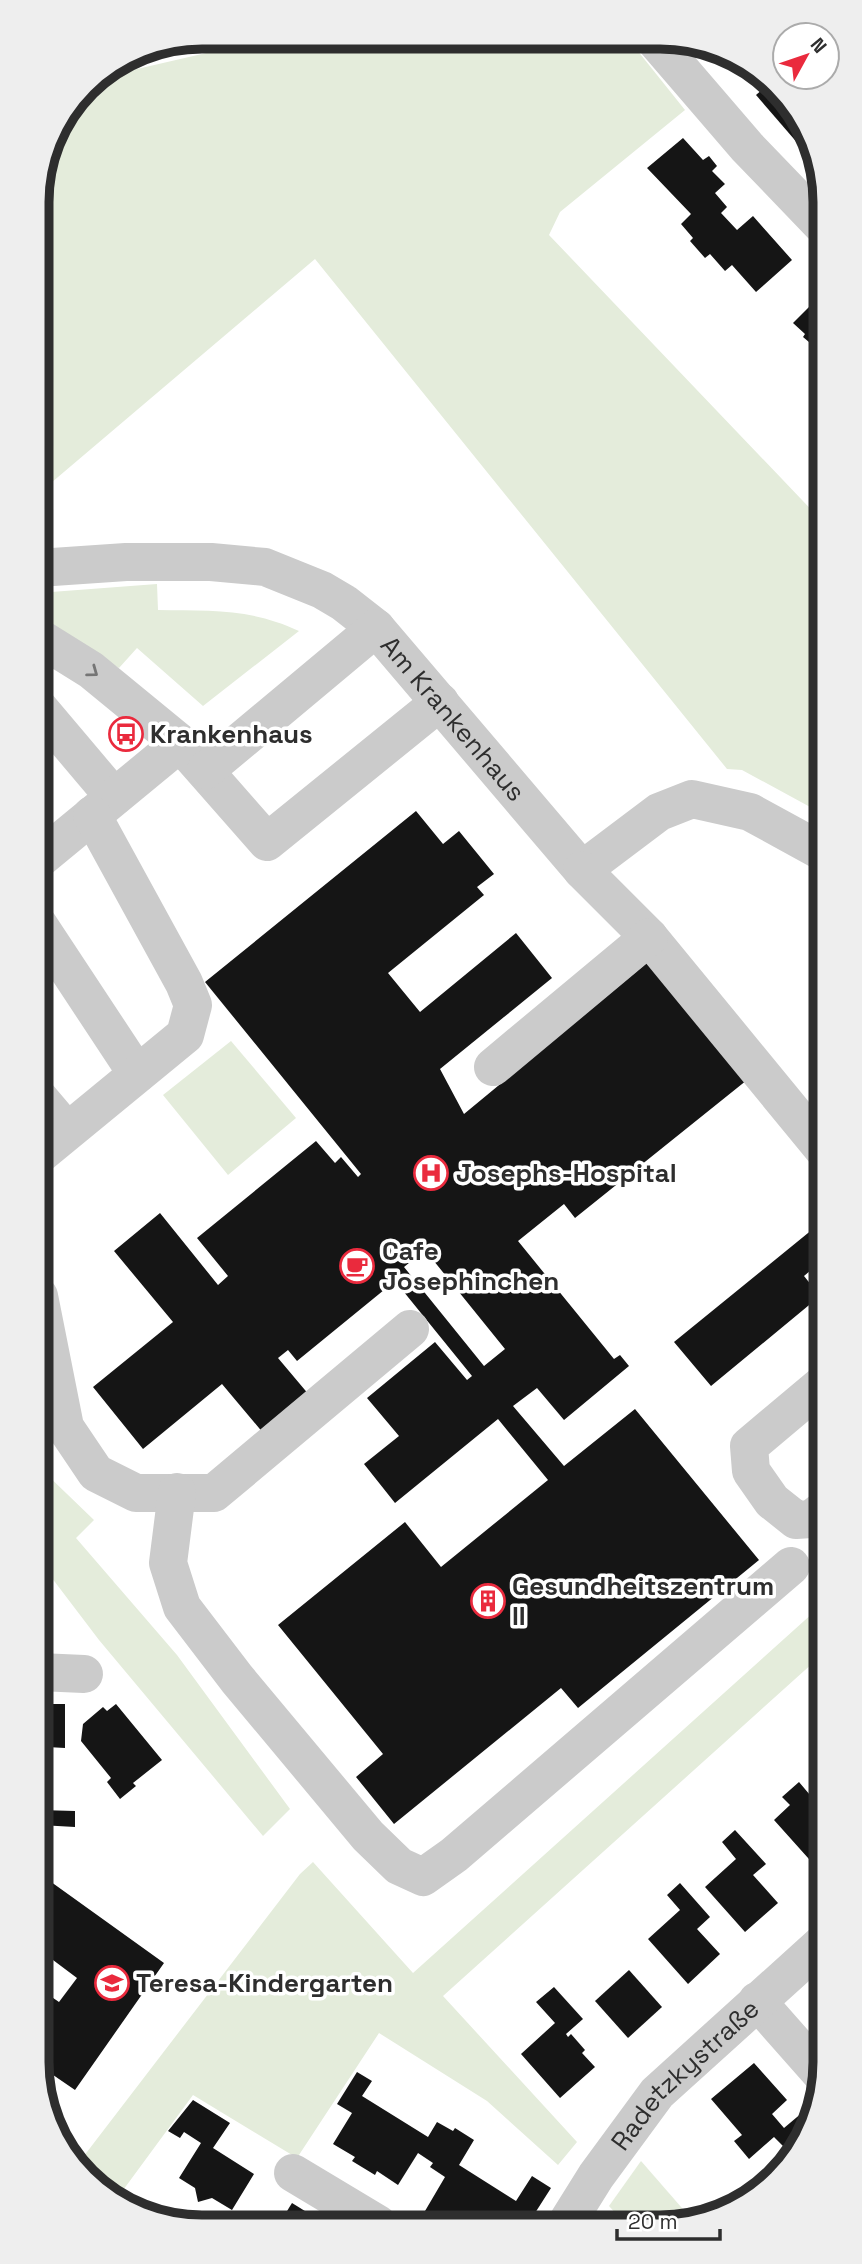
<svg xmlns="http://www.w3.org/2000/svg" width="862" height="2264" viewBox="0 0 862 2264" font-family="'Space Grotesk',sans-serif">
  <rect width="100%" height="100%" fill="#fff"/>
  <!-- green -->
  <g fill="#e4ecdb">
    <path d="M275,37L629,40L685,110L560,212L549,235L823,522V814L742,770L727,769L315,259L38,494L37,191L51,140L124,72Z"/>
    <path d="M157,584L158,610C210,611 250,608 299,631L203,706L137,648L119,668L38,621V593Z"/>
    <path d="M231,1041L296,1118L228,1175L163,1095Z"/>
    <path d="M39,1467L94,1520L76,1538L177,1655L290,1809L263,1836L99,1640L39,1561Z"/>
    <path d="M824,1603V1653L443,1996L577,2142L558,2165L487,2101L379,2033L297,2158L193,2095L118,2197L85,2179L77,2165L300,1874L313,1862L413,1973Z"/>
    <path d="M641,2161L695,2223L625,2224L609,2206Z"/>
  </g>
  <!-- building -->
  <g fill="#151515" fill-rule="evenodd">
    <path d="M771,82L777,85L807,141L800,146L756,95Z"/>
    <path d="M683,138L703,160L709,156L717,166L712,171L725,184L715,193L727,207L721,213L737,230L753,216L792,260L756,292L732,265L725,271L710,254L705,258L690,241L693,238L681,224L691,214L647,168Z"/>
    <path d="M822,294V353L803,337L805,334L793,323Z"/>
    <path d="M416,811L443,844L459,831L494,874L477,887L484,895L388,973L420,1012L516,933L552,978L440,1069L464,1114L649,961L747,1080L575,1218L564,1204L518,1241L614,1359L620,1355L629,1366L564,1420L537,1388L513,1406L564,1466L635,1409L759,1560L578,1708L561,1688L394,1824L356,1777L383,1754L278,1625L405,1522L441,1567L548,1480L498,1419L395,1503L364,1464L399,1436L367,1398L435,1342L467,1380L472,1376L395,1281L297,1361L288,1350L278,1358L310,1396L264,1434L222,1384L143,1449L93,1387L173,1322L114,1251L160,1213L218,1285L228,1276L197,1238L316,1141L335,1163L341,1157L358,1177L361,1174L205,982ZM425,1250L505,1349L484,1366L404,1267Z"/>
    <path d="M824,1220V1259L804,1276L820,1296L711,1386L674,1342Z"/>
    <path d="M48,1704H65V1748L47,1747V1760H40L39,1708L48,1717Z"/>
    <path d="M116,1704L162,1760L133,1783L136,1786L120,1799L107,1782L111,1778L81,1741L83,1724L103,1707L107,1711Z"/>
    <path d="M799,1782L810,1795L824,1782L825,1861L817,1868L774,1820L790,1805L782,1797Z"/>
    <path d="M40,1810L75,1811V1827L40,1825Z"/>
    <path d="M735,1830L766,1864L753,1875L778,1903L745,1932L705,1887L736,1859L722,1842Z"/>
    <path d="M40,1874L164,1963L75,2090L40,2066V1989L59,2002L77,1978L53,1960L40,1978Z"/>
    <path d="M680,1883L710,1917L697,1929L720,1954L688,1984L648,1939L680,1910L667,1895Z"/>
    <path d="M629,1970L662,2007L628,2038L595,2001Z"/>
    <path d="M554,1987L583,2019L566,2034L568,2037L571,2034L585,2050L582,2053L595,2067L560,2098L521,2054L555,2023L536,2002Z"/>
    <path d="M754,2063L787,2100L772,2114L784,2128L803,2112L813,2124L785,2169L775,2157L785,2148L774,2137L749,2159L734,2141L742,2135L711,2099Z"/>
    <path d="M357,2072L372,2081L362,2096L428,2137L437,2122L453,2131L455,2128L474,2140L459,2165L516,2201L532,2176L551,2188L528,2224H521L511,2218L507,2224H446L425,2211L445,2177L430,2167L433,2163L418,2153L398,2185L377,2171L375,2175L352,2161L355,2157L333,2144L352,2113L337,2104Z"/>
    <path d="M193,2100L230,2123L213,2148L254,2174L232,2210L212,2198L198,2202L195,2188L179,2178L201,2143L184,2132L180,2138L168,2131Z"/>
    <path d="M292,2203L326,2224H279Z"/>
  </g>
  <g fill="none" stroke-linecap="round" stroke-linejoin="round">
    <!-- minor -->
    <g stroke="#cbcbcb" stroke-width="38">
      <path d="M655,40L747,147L822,225"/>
      <path id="s1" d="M38,568L126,562H211L265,567L322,590L344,603L376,628L582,870L659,812L692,799L750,812L823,852"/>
      <path d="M38,637L91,670L180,743L267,842L440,702"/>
      <path d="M38,707L114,797"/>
      <path d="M206,770L376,628"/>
      <path d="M38,860L180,743"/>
      <path d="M582,870L649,937L823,1149"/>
      <path d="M38,924L137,1074"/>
      <path d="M493,1067L649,937"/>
      <path d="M39,1098L67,1131"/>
      <path d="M39,1155L185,1035L193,1005L184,983L92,815"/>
      <path d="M39,1296L65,1427L96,1473L136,1493H214L410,1329"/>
      <path d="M824,1383L749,1446L751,1471L772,1501L796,1520L811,1519L824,1509"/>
      <path d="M177,1492L168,1563L182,1607L237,1679L368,1836L399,1866L423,1877L454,1855L791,1566"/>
      <path d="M39,1672L84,1674"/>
      <path d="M757,2001L824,2077"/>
      <path d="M293,2173L378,2224"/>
      <path id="s2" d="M566,2224L596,2176L657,2093L825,1941"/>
    </g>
  </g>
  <!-- one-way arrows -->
  <defs><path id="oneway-chevron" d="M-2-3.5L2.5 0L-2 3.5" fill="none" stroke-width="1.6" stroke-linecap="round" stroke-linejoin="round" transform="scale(1.75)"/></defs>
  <use stroke="#757575" href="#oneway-chevron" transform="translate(93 672) rotate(36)"/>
  <!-- icons -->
  <defs>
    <g id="bus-ring" transform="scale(1.75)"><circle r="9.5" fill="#fff" stroke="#ea2a3d" stroke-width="1.5"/><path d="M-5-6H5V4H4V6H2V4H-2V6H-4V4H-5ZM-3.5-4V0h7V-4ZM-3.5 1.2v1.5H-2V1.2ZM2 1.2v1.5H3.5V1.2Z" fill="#ea2a3d"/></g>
    <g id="hospital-ring" transform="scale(1.75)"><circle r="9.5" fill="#fff" stroke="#ea2a3d" stroke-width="1.5"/><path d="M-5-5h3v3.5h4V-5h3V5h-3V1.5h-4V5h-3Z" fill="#ea2a3d"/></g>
    <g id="cafe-ring" transform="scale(1.75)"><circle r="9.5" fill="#fff" stroke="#ea2a3d" stroke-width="1.5"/><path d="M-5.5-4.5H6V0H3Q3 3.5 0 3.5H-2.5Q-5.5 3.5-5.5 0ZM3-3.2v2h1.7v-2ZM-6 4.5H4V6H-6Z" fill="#ea2a3d"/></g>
    <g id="building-ring" transform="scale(1.75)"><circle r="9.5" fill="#fff" stroke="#ea2a3d" stroke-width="1.5"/><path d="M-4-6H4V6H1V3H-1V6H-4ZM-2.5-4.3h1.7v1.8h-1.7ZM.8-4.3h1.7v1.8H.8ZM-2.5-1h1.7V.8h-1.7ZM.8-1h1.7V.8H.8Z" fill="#ea2a3d"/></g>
    <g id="school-ring" transform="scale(1.75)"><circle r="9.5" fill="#fff" stroke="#ea2a3d" stroke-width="1.5"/><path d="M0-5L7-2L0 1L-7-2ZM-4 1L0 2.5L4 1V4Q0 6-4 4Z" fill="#ea2a3d"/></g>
  </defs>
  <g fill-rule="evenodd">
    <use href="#bus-ring" x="126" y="734"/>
    <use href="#hospital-ring" x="431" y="1173"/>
    <use href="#cafe-ring" x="357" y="1266"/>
    <use href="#building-ring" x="488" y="1601"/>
    <use href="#school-ring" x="112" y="1983"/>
  </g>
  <g text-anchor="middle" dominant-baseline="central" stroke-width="7" stroke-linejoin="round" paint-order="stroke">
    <!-- street labels -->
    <g font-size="26" fill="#2e2e2e" stroke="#fff">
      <text stroke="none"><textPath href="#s1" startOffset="474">Am Krankenhaus</textPath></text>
      <text stroke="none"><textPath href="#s2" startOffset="192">Radetzkystraße</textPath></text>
    </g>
    <!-- poi labels -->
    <g font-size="26" font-weight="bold" fill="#2e2e2e" stroke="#fff" text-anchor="start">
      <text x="150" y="734">Krankenhaus</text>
      <text x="456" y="1173">Josephs-Hospital</text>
      <text x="382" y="1251">Cafe<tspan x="382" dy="30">Josephinchen</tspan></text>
      <text x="512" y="1586">Gesundheitszentrum<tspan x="512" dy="30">II</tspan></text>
      <text x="136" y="1983">Teresa-Kindergarten</text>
    </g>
  </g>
  <!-- crop -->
  <path d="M0 0H862V2264H0ZM202 49H660A153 153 0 0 1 813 202V2062A153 153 0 0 1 660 2215H202A153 153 0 0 1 49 2062V202A153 153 0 0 1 202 49Z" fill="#eee" fill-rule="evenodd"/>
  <path fill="none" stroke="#2e2e2e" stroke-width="9" d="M202 49H660A153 153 0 0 1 813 202V2062A153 153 0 0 1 660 2215H202A153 153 0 0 1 49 2062V202A153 153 0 0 1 202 49Z"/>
  <!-- north arrow -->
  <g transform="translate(806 56) rotate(50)"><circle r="33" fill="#ffffff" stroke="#ababab" stroke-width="2"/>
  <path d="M0-5L12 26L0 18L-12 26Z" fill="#ea2a3d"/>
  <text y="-10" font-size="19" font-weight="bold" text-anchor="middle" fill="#2e2e2e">N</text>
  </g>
  <!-- scale -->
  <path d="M617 2229v10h103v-10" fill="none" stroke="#2e2e2e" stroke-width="3.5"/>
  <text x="628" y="2229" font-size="21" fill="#2e2e2e" stroke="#ffffff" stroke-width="5" paint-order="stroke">20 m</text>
</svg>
